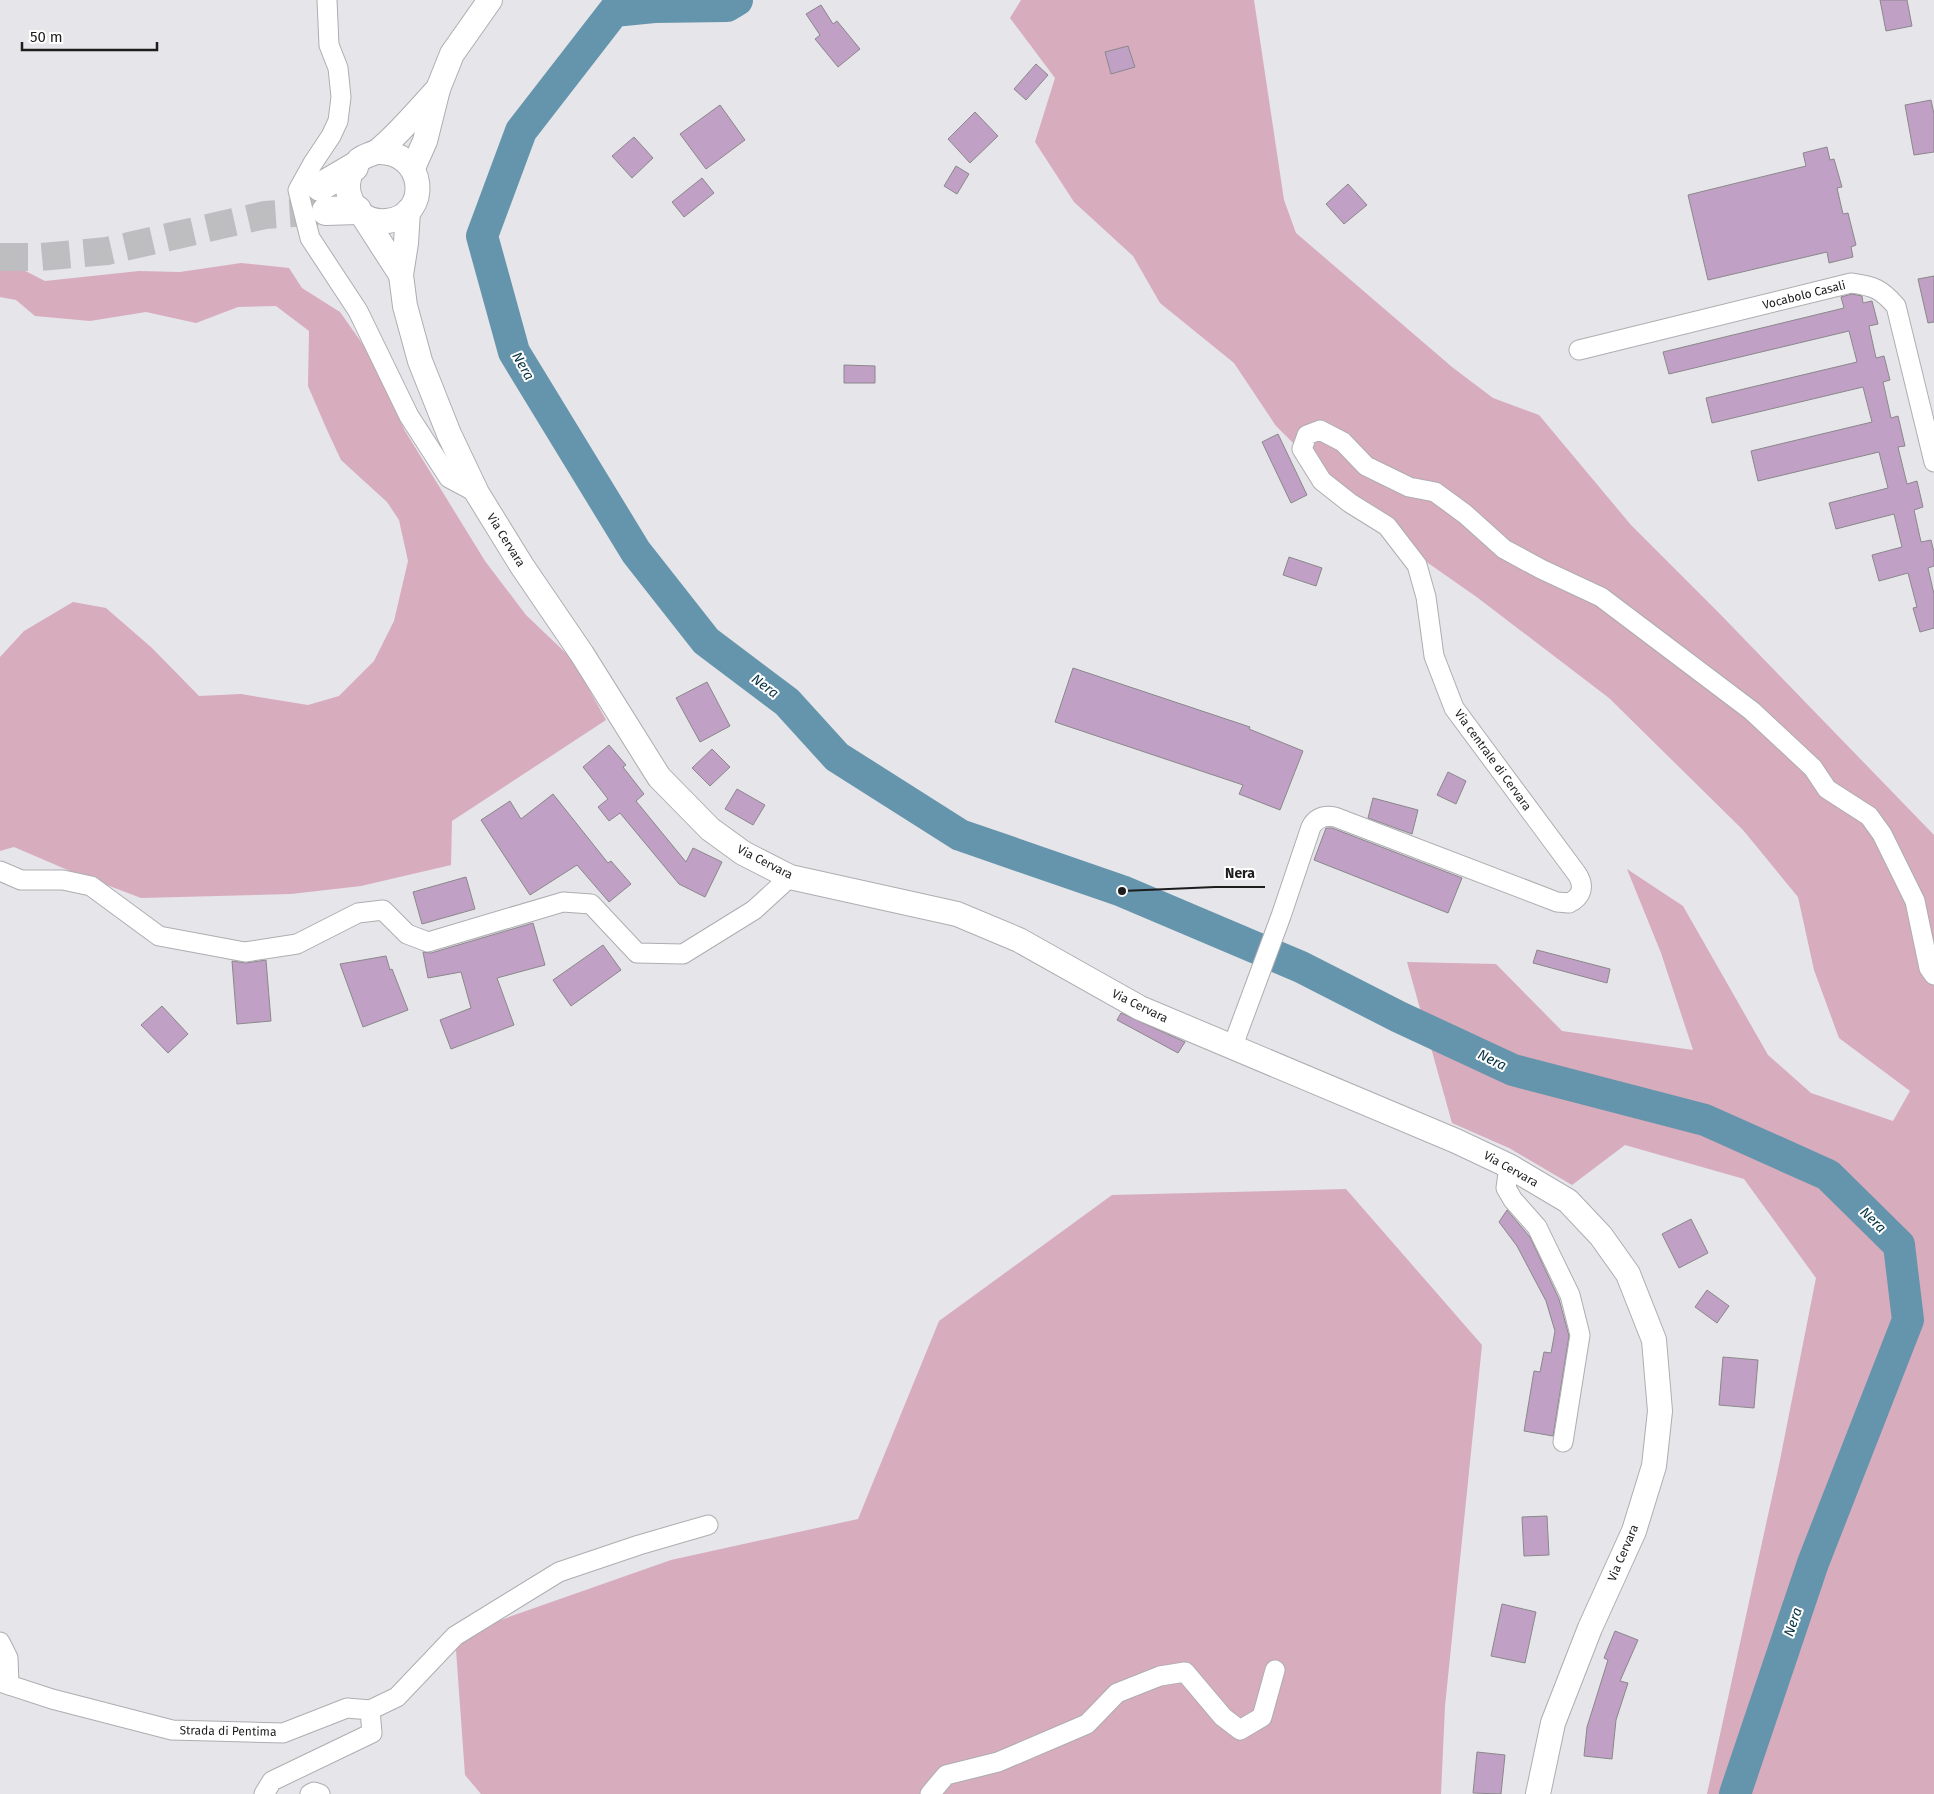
<svg xmlns="http://www.w3.org/2000/svg" width="1934" height="1794" viewBox="0 0 1934 1794" font-family="'Fira Sans',sans-serif">
  <rect width="100%" height="100%" fill="#e6e5e9"/>
  <!-- green -->
  <g fill="#d7acbd">
    <path d="M1021,0H1254L1284,200L1296,233L1452,367L1493,398L1539,415L1631,525L1718,612L1934,835V1794H1707L1779,1465L1816,1278L1744,1179L1625,1145L1572,1185L1509,1148L1452,1123L1407,962L1496,964L1562,1031L1693,1050L1661,953L1627,869L1683,906L1768,1055L1811,1093L1893,1121L1910,1091L1839,1038L1814,970L1798,897L1743,830L1609,698L1478,598L1381,530L1276,426L1234,363L1160,303L1133,256L1074,202L1035,142L1055,78L1010,18Z"/>
    <path d="M0,258L45,281L139,271L180,272L241,263L289,268L302,288L340,312L371,356L405,431L485,561L526,615L572,659L606,720L452,821L451,865L361,886L291,894L141,898L70,871L14,847L0,851V657L24,631L73,602L106,608L152,648L199,696L241,694L308,705L339,696L374,661L394,621L408,561L399,520L387,502L341,460L327,430L308,386L309,331L276,306L238,307L196,323L146,312L90,321L35,316L16,300L0,297Z"/>
    <path d="M1346,1189L1482,1345L1445,1706L1441,1794H481L465,1775L455,1636L671,1560L858,1519L939,1321L1112,1195Z"/>
  </g>
  <g fill="none" stroke-linecap="round" stroke-linejoin="round">
    <!-- river -->
    <path stroke="#6595ac" stroke-width="32" d="M737,0L727,6L654,7L614,11L521,131L482,236L514,352L636,552L706,641L787,702L837,757L960,835L1122,891L1301,967L1399,1017L1513,1070L1705,1120L1828,1175L1899,1245L1908,1320L1813,1563L1735,1794"/>
  </g>
  <!-- building -->
  <g fill="#c1a0c5" stroke="#8a888b">
    <path d="M1880,0H1907L1912,26L1886,31Z"/>
    <path d="M821,5L833,24L837,21L860,49L838,67L815,39L820,35L806,14Z"/>
    <path d="M1128,46L1135,67L1111,74L1105,52Z"/>
    <path d="M1036,64L1048,75L1026,100L1014,89Z"/>
    <path d="M1931,100L1934,114V152L1914,155L1905,105Z"/>
    <path d="M720,105L745,140L706,169L680,134Z"/>
    <path d="M975,112L998,136L970,163L948,139Z"/>
    <path d="M634,137L653,158L632,178L612,156Z"/>
    <path d="M1827,147L1830,160L1834,159L1842,187L1837,188L1843,214L1848,213L1856,245L1851,247L1853,257L1829,263L1827,252L1708,280L1688,195L1806,166L1803,153Z"/>
    <path d="M956,166L969,174L957,194L944,186Z"/>
    <path d="M702,178L714,193L684,217L672,202Z"/>
    <path d="M1348,184L1367,205L1344,224L1326,204Z"/>
    <path d="M1934,276V322L1928,323L1918,279Z"/>
    <path d="M1852,294L1862,296L1863,303L1872,301L1878,324L1869,326L1876,358L1884,356L1890,380L1883,382L1891,418L1898,416L1905,446L1898,447L1907,484L1917,481L1923,507L1914,510L1921,542L1931,540L1934,552V566L1928,568L1934,594V628L1920,632L1913,608L1917,607L1908,573L1879,581L1872,555L1902,547L1894,514L1836,529L1829,503L1888,488L1879,452L1758,481L1751,451L1872,422L1863,387L1712,423L1706,398L1857,362L1849,331L1669,374L1663,352L1844,308L1841,297Z"/>
    <path d="M844,365L875,366V383H844Z"/>
    <path d="M1278,434L1307,495L1291,503L1262,442Z"/>
    <path d="M1289,557L1322,568L1316,586L1283,575Z"/>
    <path d="M1073,668L1250,727L1249,729L1303,751L1280,810L1239,794L1243,785L1055,722Z"/>
    <path d="M707,682L730,726L700,742L676,698Z"/>
    <path d="M609,745L626,765L623,767L644,794L636,801L686,862L693,848L722,862L705,897L679,884L620,813L609,821L598,807L608,799L583,767Z"/>
    <path d="M712,749L730,767L710,786L692,768Z"/>
    <path d="M1448,772L1466,781L1456,804L1437,795Z"/>
    <path d="M737,789L765,805L753,825L725,809Z"/>
    <path d="M553,794L608,863L611,861L631,884L609,902L577,865L530,895L481,820L510,801L521,819Z"/>
    <path d="M1373,798L1418,810L1412,834L1368,818Z"/>
    <path d="M1326,828H1332L1462,878L1448,913L1314,860Z"/>
    <path d="M466,877L475,909L422,924L413,892Z"/>
    <path d="M533,923L545,965L497,978L514,1025L451,1049L440,1020L471,1008L461,972L428,978L423,952L431,953Z"/>
    <path d="M603,945L621,970L571,1006L553,980Z"/>
    <path d="M1537,950L1610,969L1607,983L1533,963Z"/>
    <path d="M386,956L390,970L392,969L408,1010L363,1027L340,964Z"/>
    <path d="M266,960L271,1021L237,1024L232,961L246,963Z"/>
    <path d="M162,1006L188,1034L168,1053L141,1025Z"/>
    <path d="M1121,1013L1185,1042L1178,1053L1117,1020Z"/>
    <path d="M1507,1210L1530,1237L1559,1299L1569,1336L1553,1436L1524,1431L1534,1371L1540,1372L1544,1352L1551,1353L1555,1331L1546,1301L1517,1246L1499,1222Z"/>
    <path d="M1691,1219L1708,1253L1679,1268L1662,1234Z"/>
    <path d="M1707,1290L1729,1306L1717,1323L1695,1307Z"/>
    <path d="M1723,1357L1758,1360L1754,1408L1719,1405Z"/>
    <path d="M1547,1516L1549,1555L1524,1556L1522,1517Z"/>
    <path d="M1502,1604L1536,1612L1525,1663L1491,1656Z"/>
    <path d="M1615,1631L1638,1640L1620,1681L1628,1683L1616,1720L1612,1759L1584,1756L1587,1727L1608,1660L1604,1658Z"/>
    <path d="M1477,1752L1505,1755L1501,1794L1473,1793Z"/>
  </g>
  <g fill="none" stroke-linecap="round" stroke-linejoin="round">
    <!-- highway-tunnel -->
    <path stroke="#bebdc0" stroke-width="28" stroke-dasharray="28 14" stroke-linecap="butt" d="M0,257H40L107,251L265,215L326,211"/>
    <!-- minor casing -->
    <g stroke="#aeadb1" stroke-width="21">
      <g id="minor">
        <path d="M327,0L329,45L338,68L341,97L338,121L331,136L313,163L298,190L310,238L358,311L409,416L449,478L477,493"/>
        <path d="M1579,350L1851,283C1874,286 1881,289 1896,306L1934,462"/>
        <path d="M0,871L21,880H63L91,886L159,936L245,952L297,944L358,913L383,910L407,934L428,942L563,902L591,904L637,953L683,954L754,910L790,877"/>
        <path d="M1232,1048L1281,916L1311,827C1316,818 1324,815 1335,817L1557,902L1569,903C1582,897 1585,886 1577,874L1454,708L1434,656L1426,597L1417,565L1387,526L1350,503L1322,481L1302,449L1307,435L1320,430L1343,442L1366,466L1409,487L1435,492L1465,514L1504,549L1541,569L1601,597L1752,711L1813,768L1827,789L1869,816L1882,834L1915,901L1929,968L1934,975"/>
        <path d="M1509,1166L1506,1188L1513,1200L1537,1227L1570,1295L1580,1335L1563,1442"/>
        <path d="M0,1642L8,1658L9,1685"/>
        <path d="M0,1682L52,1699L172,1730L283,1733L347,1708L370,1710L372,1733L272,1781L264,1794"/>
        <path d="M370,1710L397,1697L455,1636L559,1572L639,1545L708,1525"/>
        <path d="M310,1794L314,1792L320,1794"/>
        <path d="M930,1794L946,1775L998,1762L1087,1724L1117,1693L1160,1676L1185,1672L1223,1717L1240,1730L1262,1717L1275,1670"/>
      </g>
    </g>
    <!-- major casing -->
    <g stroke="#aeadb1" stroke-width="26">
      <g id="major">
        <path d="M377,152C426,150 432,216 387,221C378,222 369,220 361,214C353,207 347,195 348,184C349,175 353,166 359,160C365,155 374,154 379,150C401,132 419,109 438,89"/>
        <path d="M413,168L425,141L438,89L452,54L490,0"/>
        <path d="M408,211L406,243L401,275L405,306L420,361L449,434L477,493L522,566L582,654L659,777L710,829L743,853L790,877L957,914L1019,940L1140,1008L1456,1141L1509,1166L1568,1201L1601,1236L1628,1274L1654,1340L1660,1411L1654,1466L1634,1531L1590,1628L1553,1723L1538,1794"/>
        <path d="M363,216L401,275"/>
      </g>
    </g>
    <!-- highway casing -->
    <g stroke="#aeadb1" stroke-width="30">
      <g id="highway">
        <path d="M320,187L354,167"/>
        <path d="M326,211L357,210"/>
      </g>
    </g>
    <!-- minor -->
    <use href="#minor" stroke="#fff" stroke-width="19"/>
    <!-- major -->
    <use href="#major" stroke="#fff" stroke-width="24"/>
    <!-- highway -->
    <use href="#highway" stroke="#fff" stroke-width="28"/>
  </g>
  <g text-anchor="middle" dominant-baseline="central" stroke-width="4" stroke-linejoin="round" paint-order="stroke">
    <!-- street labels -->
    <g font-size="12" fill="#1d1d1e" stroke="#fff">
      <text transform="translate(1804 295) rotate(-14)">Vocabolo Casali</text>
      <text transform="translate(506 540) rotate(58)">Via Cervara</text>
      <text transform="translate(1493 760) rotate(54)">Via centrale di Cervara</text>
      <text transform="translate(765 862) rotate(27)">Via Cervara</text>
      <text transform="translate(1140 1006) rotate(26)">Via Cervara</text>
      <text transform="translate(1511 1169) rotate(29)">Via Cervara</text>
      <text transform="translate(1623 1553) rotate(-67)">Via Cervara</text>
      <text transform="translate(228 1731) rotate(1)">Strada di Pentima</text>
    </g>
    <!-- water labels -->
    <g font-size="14" font-style="italic" fill="#053243" stroke="#fff">
      <text transform="translate(523 366) rotate(60)">Nera</text>
      <text transform="translate(765 686) rotate(37)">Nera</text>
      <text transform="translate(1492 1060) rotate(26)">Nera</text>
      <text transform="translate(1873 1220) rotate(44)">Nera</text>
      <text transform="translate(1793 1622) rotate(-71)">Nera</text>
    </g>
  </g>
  <!-- callouts -->
  <path fill="none" stroke="#1d1d1e" stroke-width="2" d="M1122 891L1215 887H1265"/>
  <circle fill="#1d1d1e" stroke="#fff" stroke-width="2" cx="1122" cy="891" r="5"/>
  <g font-size="14" text-anchor="middle" font-weight="bold" fill="#1d1d1e" stroke="#fff" stroke-width="4" stroke-linejoin="round" paint-order="stroke">
    <text x="1240" y="878">Nera</text>
  </g>
  <!-- scale -->
  <path d="M22 42v8h135v-8" fill="none" stroke="#1d1d1e" stroke-width="2.5"/>
  <text x="30" y="42" font-size="15" fill="#1d1d1e" stroke="#ffffff" stroke-width="4" paint-order="stroke">50 m</text>
</svg>
